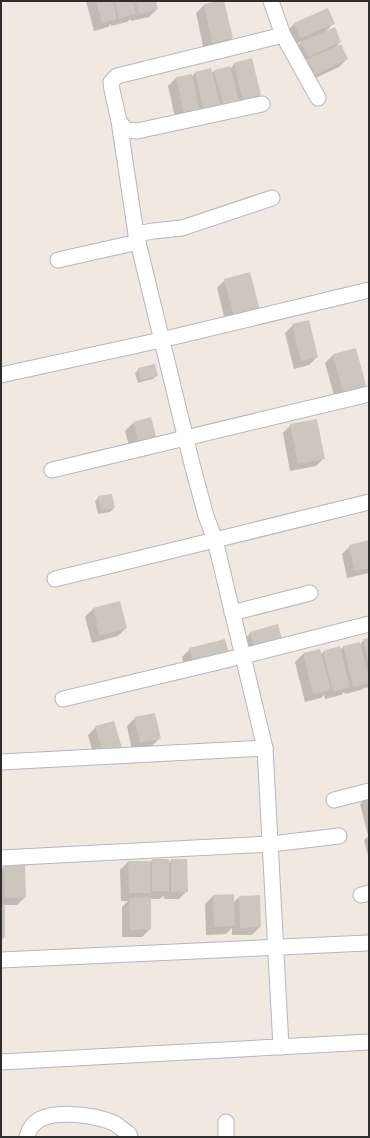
<svg xmlns="http://www.w3.org/2000/svg" width="370" height="1138" viewBox="0 0 370 1138" font-family="Mulish,sans-serif">
  <rect width="100%" height="100%" fill="#efe9e1"/>
  <!-- shadow -->
  <g fill="#0003">
    <path d="M86,1H155L157,9L149,17L131,21L130,19L127,22L111,26V24L108,27L94,31Z"/>
    <path d="M223,1L232,38L224,46L204,50L196,13L204,5Z"/>
    <path d="M294,24H333L325,32L340,42L335,48L347,59L339,67L307,82L301,68L309,60L299,64L293,50L302,41L292,46L286,32Z"/>
    <path d="M251,60L260,95L252,103L176,122L168,86L176,78L192,76L195,73L210,69L211,74L214,71L229,67L230,69L234,64Z"/>
    <path d="M225,280L258,310L226,324L217,288Z"/>
    <path d="M293,325L317,357L309,365L294,369L285,333Z"/>
    <path d="M355,349L365,385L357,393L335,399L325,363L333,355Z"/>
    <path d="M139,369L157,375L153,379L138,383L135,373Z"/>
    <path d="M133,423L155,436L147,444L130,449L125,431Z"/>
    <path d="M291,425L324,458L316,466L290,471L283,433Z"/>
    <path d="M99,497L114,508L110,512L98,514L95,501Z"/>
    <path d="M369,541V573L347,578L342,554L350,546Z"/>
    <path d="M93,609L126,628L118,636L92,643L85,617Z"/>
    <path d="M277,625L246,653L243,641L251,632Z"/>
    <path d="M369,639V687L365,688V687L361,690L345,694L344,692L341,695L325,699L324,695L321,698L305,702L295,662L303,654H321L323,652L340,650L343,647L359,643L360,644L364,640Z"/>
    <path d="M225,640L185,670L182,657L190,649Z"/>
    <path d="M135,718L160,738L152,746L132,751L127,726Z"/>
    <path d="M96,727L121,748L95,760L88,735Z"/>
    <path d="M368,796H369V834L368,835L360,804Z"/>
    <path d="M369,836V859L364,840Z"/>
    <path d="M152,860L168,864L171,860L187,891L179,899H164V895L160,899H150V929L142,937H122V907L128,901H121L120,870L128,862L149,864Z"/>
    <path d="M4,867L25,897L17,905H4V937L1,941V870Z"/>
    <path d="M213,896L234,902L239,897L260,927L252,935H232V928L226,934L206,935L205,904Z"/>
  </g>
  <!-- building -->
  <g fill="#cbc7bf">
    <path d="M96,1H113L117,19L102,23Z"/>
    <path d="M115,1H133L136,14L119,19Z"/>
    <path d="M135,1H156L158,9L139,14Z"/>
    <path d="M218,1H224L233,38L212,43L204,4Z"/>
    <path d="M328,8L335,24L300,38L294,23Z"/>
    <path d="M335,27L341,42L308,57L301,42Z"/>
    <path d="M341,44L348,59L315,75L308,59Z"/>
    <path d="M252,58L261,95L243,100L234,63Z"/>
    <path d="M230,66L239,101L223,105L214,70Z"/>
    <path d="M211,68L220,104L203,108L195,72Z"/>
    <path d="M192,74L200,111L184,115L176,77Z"/>
    <path d="M250,272L260,310L234,316L224,279Z"/>
    <path d="M309,320L318,357L301,361L292,324Z"/>
    <path d="M356,348L366,385L343,392L333,354Z"/>
    <path d="M155,364L158,376L141,380L138,368Z"/>
    <path d="M151,417L156,436L138,441L133,422Z"/>
    <path d="M317,419L325,459L298,464L290,424Z"/>
    <path d="M112,494L115,508L101,511L98,496Z"/>
    <path d="M369,540V568L355,571L349,545Z"/>
    <path d="M120,601L127,628L100,636L93,608Z"/>
    <path d="M278,624L282,639L254,646L250,632Z"/>
    <path d="M369,638V660L368,661L363,639Z"/>
    <path d="M225,639L229,653L193,662L189,648Z"/>
    <path d="M360,642L369,678V683L353,687L343,646Z"/>
    <path d="M340,646L350,687L333,692L323,651Z"/>
    <path d="M320,649L331,690L313,694L303,653Z"/>
    <path d="M155,713L161,739L140,743L134,717Z"/>
    <path d="M114,721L122,748L103,753L95,726Z"/>
    <rect x="152" y="859" width="17" height="32"/>
    <path d="M171,859H187L188,892H171Z"/>
    <path d="M128,861H150V893H129Z"/>
    <path d="M25,865L26,898H5L4,866Z"/>
    <path d="M234,894L235,926L214,927L213,895Z"/>
    <path d="M260,895L261,927L240,928L239,896Z"/>
    <path d="M151,897V929L130,930L129,898Z"/>
    <rect x="1" y="906" width="4" height="32"/>
  </g>
  <g fill="none" stroke-linecap="round" stroke-linejoin="round">
    <!-- minor casing -->
    <g stroke="#b4b7c1" stroke-width="17">
      <g id="minor">
        <path d="M271,1L283,35L318,98"/>
        <path d="M262,104L137,131L126,130L119,121L112,90L111,82L117,76L283,35"/>
        <path d="M119,121L136,234"/>
        <path d="M58,260L138,242"/>
        <path d="M1,375L161,340L369,290"/>
        <path d="M52,470L369,394"/>
        <path d="M55,579L215,540L206,516L192,464L136,234L153,231L182,228L272,198"/>
        <path d="M232,613L310,593"/>
        <path d="M63,699L243,656L369,624"/>
        <path d="M265,748L215,540L369,502"/>
        <path d="M1,762L265,748L281,1047"/>
        <path d="M334,800L369,791"/>
        <path d="M1,858L271,844L339,836"/>
        <path d="M361,895L369,893"/>
        <path d="M1,960L367,943"/>
        <path d="M1,1062L369,1042"/>
        <path d="M226,1122V1137"/>
        <path d="M27,1137C28,1134 29,1129 32,1126C46,1107 96,1115 114,1123C119,1126 124,1131 129,1134L130,1137"/>
      </g>
    </g>
    <!-- minor -->
    <use href="#minor" stroke="#fff" stroke-width="15"/>
  </g>
  <!-- border -->
  <rect width="370" height="1138" fill="none" stroke="#2e2e2e" stroke-width="4"/>
</svg>
